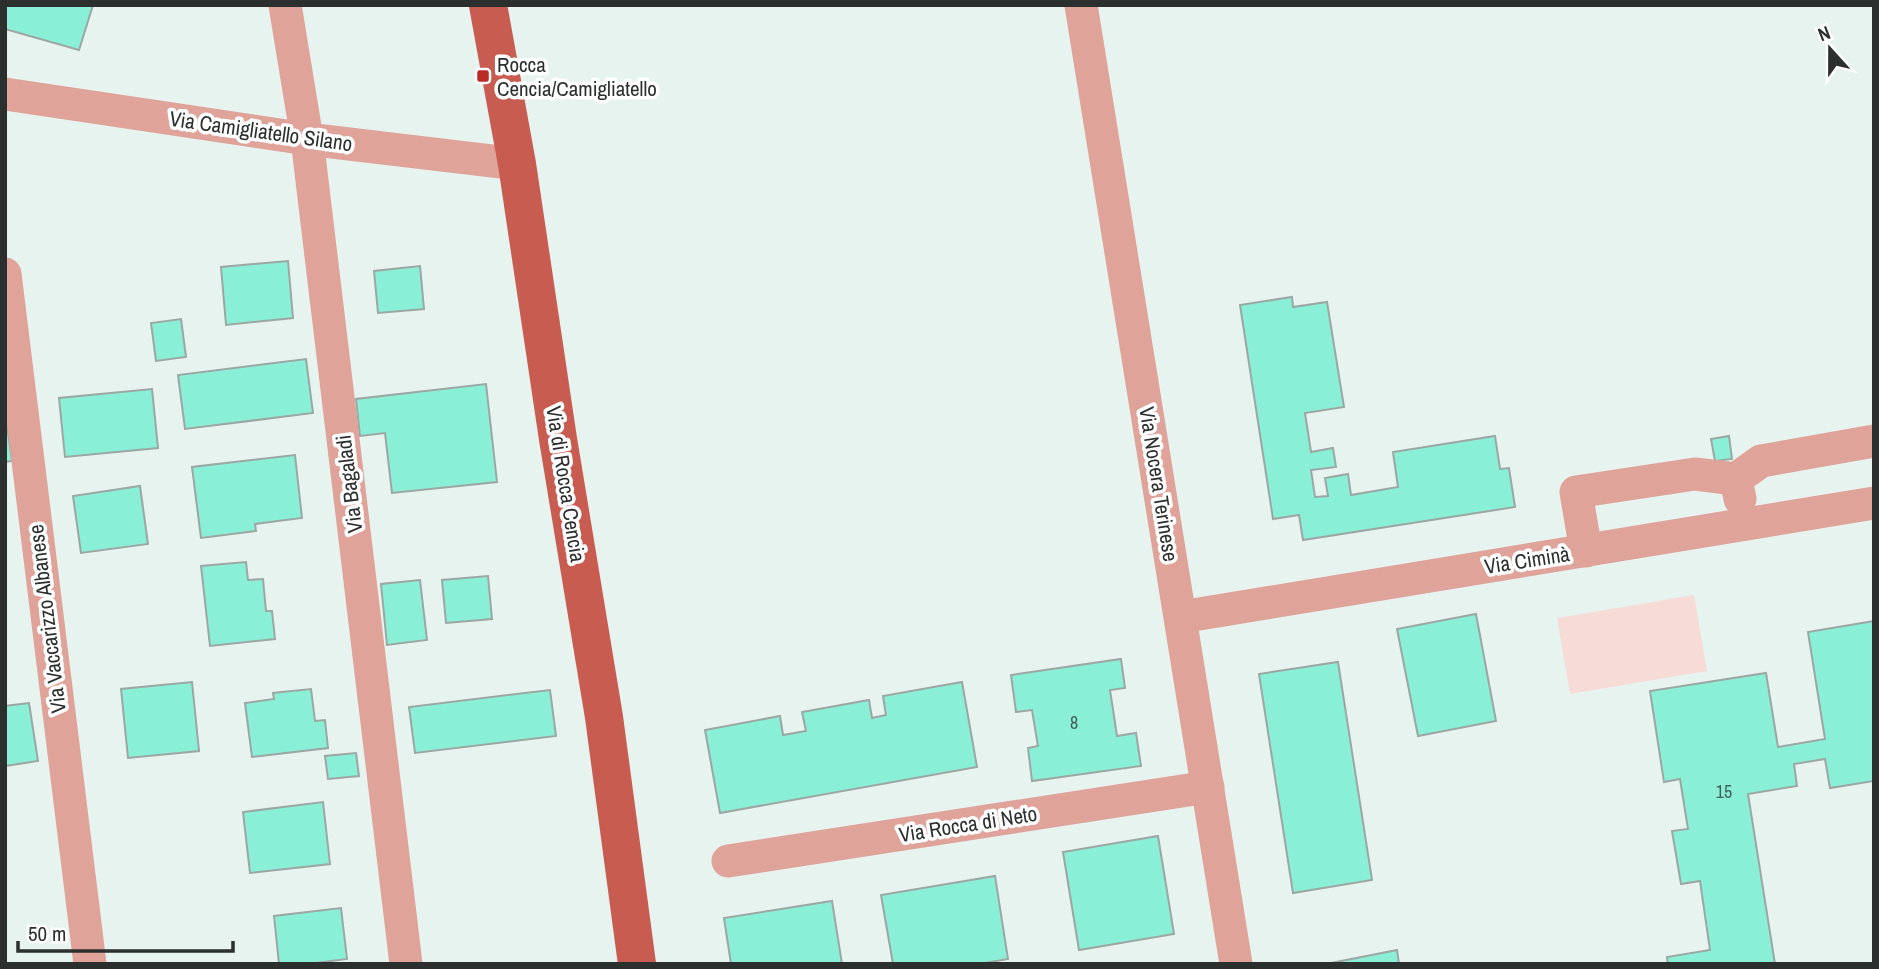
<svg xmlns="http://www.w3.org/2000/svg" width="1879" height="969" viewBox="0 0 1879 969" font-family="'Archivo Narrow',sans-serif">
  <rect width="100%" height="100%" fill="#e7f3ef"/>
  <!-- green -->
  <path fill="#f6dbd7" d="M1694,595L1707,671L1570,694L1557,618Z"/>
  <!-- building -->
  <g fill="#89f0d7" stroke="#9ca7a4" stroke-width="2">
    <path d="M5,5H93L79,50L5,29Z"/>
    <path d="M288,261L293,318L226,325L221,267Z"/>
    <path d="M420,266L424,309L378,313L374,271Z"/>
    <path d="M1292,297L1293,307L1327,302L1344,407L1305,413L1311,452L1333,448L1336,467L1311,470L1315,497L1328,496L1325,478L1348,474L1351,495L1398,487L1393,452L1495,436L1500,469L1509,468L1515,507L1303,540L1299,515L1273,519L1240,305Z"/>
    <path d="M181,319L186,357L156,361L151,323Z"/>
    <path d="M306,359L313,413L185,429L178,375Z"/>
    <path d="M486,384L497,482L392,493L385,433L360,436L356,399Z"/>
    <path d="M152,389L158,448L65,457L59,398Z"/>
    <path d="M5,410L12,461L5,462Z"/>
    <path d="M1729,436L1732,459L1715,461L1711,439Z"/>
    <path d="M295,455L302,518L255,524L256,531L201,538L192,467Z"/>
    <path d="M140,486L148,544L81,553L73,496Z"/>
    <path d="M246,562L248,580L263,579L266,611H272L275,639L210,646L201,566Z"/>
    <path d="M488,576L492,619L446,623L442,580Z"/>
    <path d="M420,580L427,640L387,645L381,584Z"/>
    <path d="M1476,614L1496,721L1418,736L1397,629Z"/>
    <path d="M1874,621V781L1830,788L1825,759L1794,764L1797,786L1748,794L1775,964H1668L1667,957L1710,950L1700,881L1681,884L1672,831L1688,829L1680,779L1664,782L1650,691L1766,673L1778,747L1825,739L1808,632Z"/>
    <path d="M1121,659L1125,688L1110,690L1117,736L1136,733L1141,766L1032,781L1028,748L1038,746L1032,710L1016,712L1011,675Z"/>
    <path d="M1338,662L1372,880L1293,893L1259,674Z"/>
    <path d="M192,682L199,751L128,758L121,689Z"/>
    <path d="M962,682L977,767L720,813L705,730L780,716L783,735L806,731L802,712L869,700L872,718L886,715L883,696Z"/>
    <path d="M311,689L315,721L325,720L328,748L252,757L245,703L274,699L273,693Z"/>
    <path d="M550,690L556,736L415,753L409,707Z"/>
    <path d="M29,703L38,761L5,766V706Z"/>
    <path d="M356,753L359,776L328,779L325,756Z"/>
    <path d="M323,802L330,864L250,873L243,812Z"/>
    <path d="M1158,836L1174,934L1079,950L1063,852Z"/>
    <path d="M995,876L1008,959L979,964H893L881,895Z"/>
    <path d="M832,901L842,964H731L724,918Z"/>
    <path d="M341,908L347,959L308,964H279L274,916Z"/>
    <path d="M1397,950L1399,964H1326Z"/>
  </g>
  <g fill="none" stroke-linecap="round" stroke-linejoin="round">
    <!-- minor -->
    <g stroke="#dfa39a" stroke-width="33">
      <path d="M285,5L307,139L406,964"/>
      <path d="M1081,5L1236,964"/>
      <path d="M5,94L307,139L517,164"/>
      <path d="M5,274L90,964"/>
      <path d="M1740,499L1736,479L1761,461L1874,441"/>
      <path d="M1586,551L1576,492L1695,474L1736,479"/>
      <path d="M1181,617L1874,503"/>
      <path d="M728,861L1208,787"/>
    </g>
    <!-- major -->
    <path stroke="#c85c51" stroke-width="38" d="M488,5L517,164L558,439L604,717L637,964"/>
  </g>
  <!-- markers -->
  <rect fill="#b92b25" stroke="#fff" stroke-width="2.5" x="476" y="69" width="14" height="14" rx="3.5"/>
  <g text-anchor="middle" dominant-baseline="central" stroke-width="7" stroke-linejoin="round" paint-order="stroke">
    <!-- number labels -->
    <g font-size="18" fill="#425f58">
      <text x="1074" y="722">8</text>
      <text x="1724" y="791">15</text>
    </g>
    <!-- poi labels -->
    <g font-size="21" fill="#2b2f2e" stroke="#fff" text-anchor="start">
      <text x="497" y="64">Rocca<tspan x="497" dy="24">Cencia/Camigliatello</tspan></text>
    </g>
    <!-- street labels -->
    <g font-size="21" fill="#2b2f2e" stroke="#fff">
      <text transform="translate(261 131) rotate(8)">Via Camigliatello Silano</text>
      <text transform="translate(349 484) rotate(-97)">Via Bagaladi</text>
      <text transform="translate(566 484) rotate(81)">Via di Rocca Cencia</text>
      <text transform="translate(1159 484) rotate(81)">Via Nocera Terinese</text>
      <text transform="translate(1527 560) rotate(-9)">Via Ciminà</text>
      <text transform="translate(47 619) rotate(-97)">Via Vaccarizzo Albanese</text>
      <text transform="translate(968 824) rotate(-9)">Via Rocca di Neto</text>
    </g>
  </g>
  <!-- border -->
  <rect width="1879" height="969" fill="none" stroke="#2b2f2e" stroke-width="14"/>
  <!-- north arrow -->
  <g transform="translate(1830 49) rotate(339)" stroke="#ffffff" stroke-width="5" paint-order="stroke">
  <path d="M0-5L12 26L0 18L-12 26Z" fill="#2b2f2e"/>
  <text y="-10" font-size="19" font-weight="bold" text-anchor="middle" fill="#2b2f2e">N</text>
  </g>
  <!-- scale -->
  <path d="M18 941v10h215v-10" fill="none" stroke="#2b2f2e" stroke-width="3.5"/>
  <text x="28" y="941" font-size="21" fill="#2b2f2e" stroke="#ffffff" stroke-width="5" paint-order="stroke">50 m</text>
</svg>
